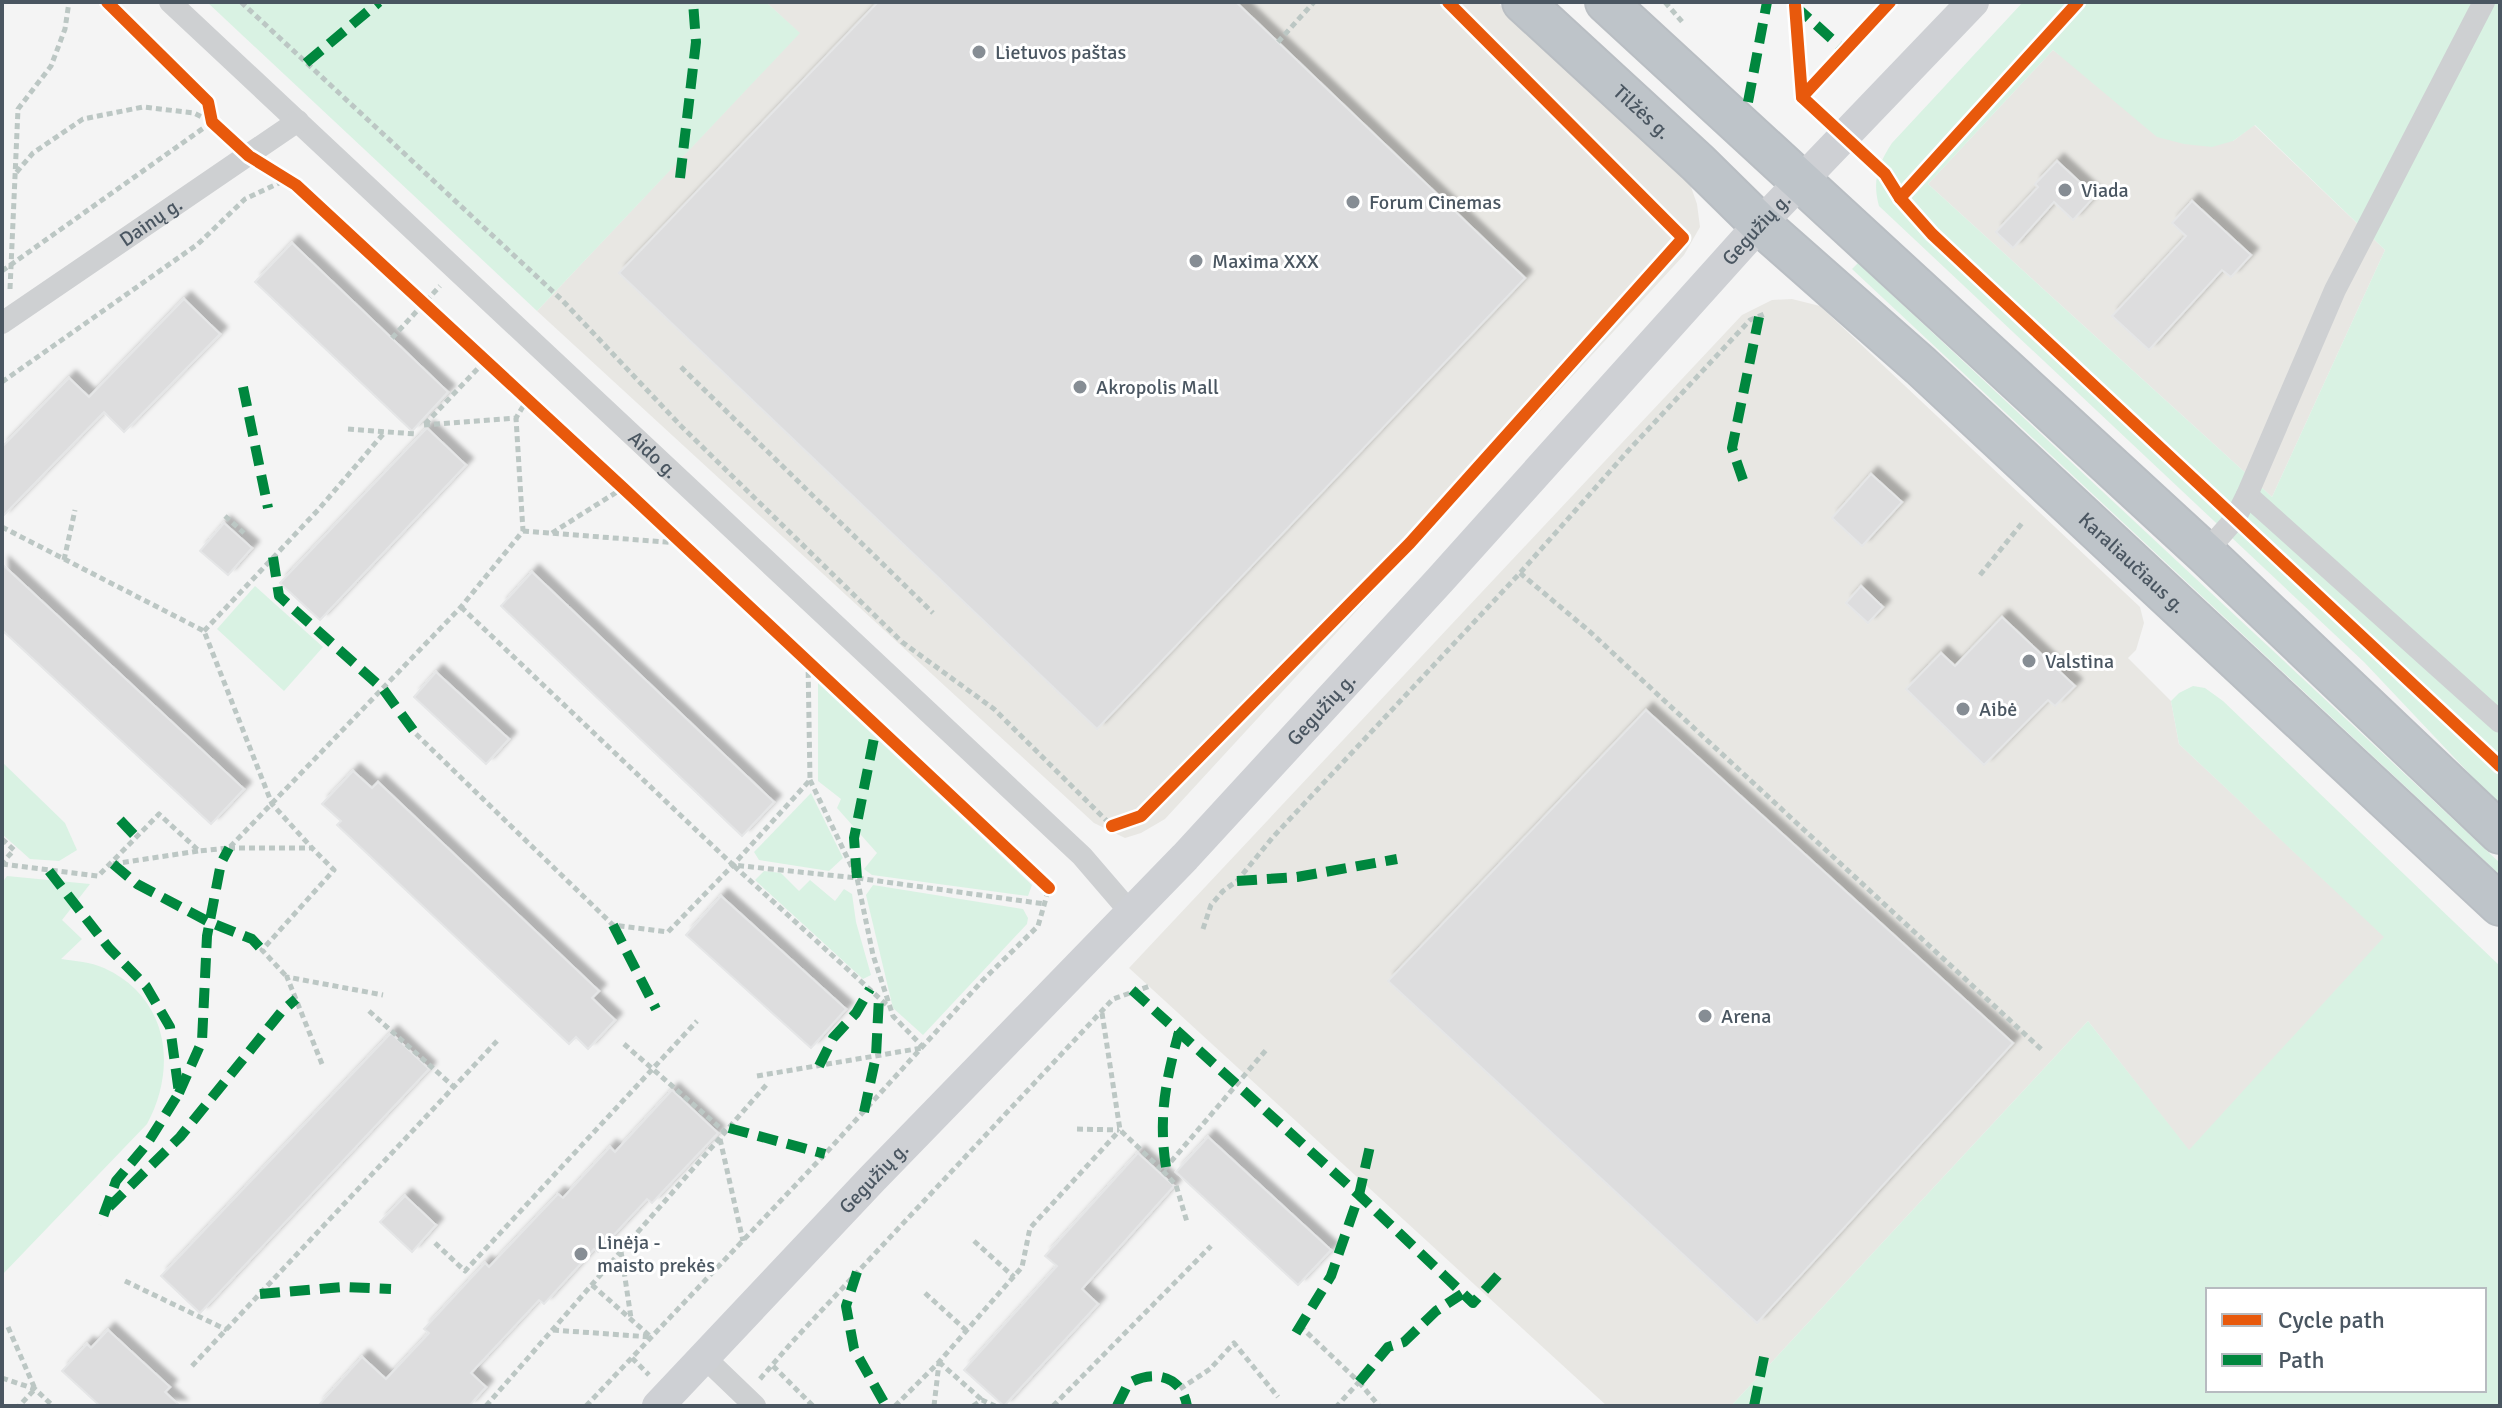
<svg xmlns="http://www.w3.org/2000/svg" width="2502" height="1408" viewBox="0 0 2502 1408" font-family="Signika,sans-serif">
  <defs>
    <filter id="shadow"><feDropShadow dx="7" dy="-7" stdDeviation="2" flood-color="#0004"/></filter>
  </defs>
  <rect width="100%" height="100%" fill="#f4f4f4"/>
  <!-- commercial -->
  <g fill="#e8e7e3">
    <path d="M766,2H1497L1673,165L1691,187L1697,204L1700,227L1684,255L1165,819L1141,833L1125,838L1094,823L537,311L799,33Z"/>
    <path d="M2053,50L2085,74L2233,141L2254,125L2385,250L2272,497L1928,184Z"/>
    <path d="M1792,299L1820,306L2140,607L2144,623L2136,650L2128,658L2171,701L2179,744L2385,937L2189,1151L2088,1021L1731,1406H1607L1129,968L1742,315L1772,300Z"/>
  </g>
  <!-- green -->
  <g fill="#d9f2e3" fill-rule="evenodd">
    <path d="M207,2H766L800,33L537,311Z"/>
    <path d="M2023,2H2500V806L2364,662L1879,206C1872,181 1878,164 1892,143ZM2053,50L2157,137L2184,144L2212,147L2233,141L2255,125L2385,250L2272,497L1928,184Z"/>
    <path d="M1858,263L2500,863V875L1852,269Z"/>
    <path d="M255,586L323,647L284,691L217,629Z"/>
    <path d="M818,683L1032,885L1028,896L872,875L864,869L877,853L837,808L841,799L818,781Z"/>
    <path d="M2193,686L2205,688L2223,701L2500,966V1406H1731L2088,1021L2189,1150L2384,937L2179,744L2171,701L2179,693ZM2208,1290H2484V1390H2208Z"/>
    <path d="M2,762L65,823L77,850L59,861L30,859L2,834Z"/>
    <path d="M811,793L843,858L829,871L759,860L754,852Z"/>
    <path d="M764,871L781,873L799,891L810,880L835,901L844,889L852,894L856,922L871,975L863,979L755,880Z"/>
    <path d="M7,876L90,884L62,920L82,939L61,959C76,961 90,962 104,968C168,997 178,1067 147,1124L2,1275V883Z"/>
    <path d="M873,885L1023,909L1028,918L1027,924L923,1035L893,1008L866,895Z"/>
  </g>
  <!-- building -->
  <g fill="#ddddde" stroke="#e5e6e7" stroke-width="2" filter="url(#shadow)">
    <path d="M878,2H1236L1525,278L1097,729L619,273Z"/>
    <path d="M2057,161L2095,196L2073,220L2054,202L2013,248L1996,232L2038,187L2035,184Z"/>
    <path d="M2192,201L2251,255L2231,277L2222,270L2149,350L2112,316L2186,236L2172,223Z"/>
    <path d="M292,243L448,392L412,431L255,282Z"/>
    <path d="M184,299L220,334L124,432L104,412L2,517V447L69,378L89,397Z"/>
    <path d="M427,428L466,465L320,620L280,583Z"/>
    <path d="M1871,474L1902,502L1862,546L1832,518Z"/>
    <path d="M224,523L252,548L228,575L200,551Z"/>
    <path d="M2,564L244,789L211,824L2,630Z"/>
    <path d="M532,572L774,802L742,836L501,606Z"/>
    <path d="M1861,586L1883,607L1868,623L1846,603Z"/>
    <path d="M2002,617L2075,686L2055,706L2048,700L1984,765L1906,689L1941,653L1955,666Z"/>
    <path d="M436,672L509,739L486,764L414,697Z"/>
    <path d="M1646,710L2013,1043L1757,1323L1388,981Z"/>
    <path d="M353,771L372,788L378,782L599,991L592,998L615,1020L588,1049L576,1037L569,1044L337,825L341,821L322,804Z"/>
    <path d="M721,896L846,1009L811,1048L686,935Z"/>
    <path d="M391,1033L429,1069L200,1313L161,1276Z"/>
    <path d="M672,1090L718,1133L652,1203L647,1199L598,1252L594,1249L544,1304L539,1300L471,1373L486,1387L469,1406H318L362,1357L386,1379L429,1333L424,1329L485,1263L489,1267L558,1194L563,1198L610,1147L615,1152Z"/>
    <path d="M1208,1137L1331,1250L1298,1285L1176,1172Z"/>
    <path d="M1138,1153L1174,1186L1082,1289L1098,1304L1004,1406L964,1370L1057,1266L1045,1256Z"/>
    <path d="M405,1196L436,1225L412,1252L380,1222Z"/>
    <path d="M108,1330L170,1387L165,1392L180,1406H100L62,1371L87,1344L91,1348Z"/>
  </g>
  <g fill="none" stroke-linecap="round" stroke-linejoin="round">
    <!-- highway casing -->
    <g stroke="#b9bec3" stroke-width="44">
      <g id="highway">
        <path id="s4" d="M1523,2L1698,163L1760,224L1921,366L2500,905"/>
        <path d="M1606,2L2205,553L2500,833"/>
      </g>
    </g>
    <!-- path -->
    <g stroke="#bcc7c4" stroke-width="5" stroke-dasharray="6 4" stroke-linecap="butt">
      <path d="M241,2L562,300L681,426L902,642L994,709L1112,826"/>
      <path d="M1665,2L1684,24"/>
      <path d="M1278,42L1314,2"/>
      <path d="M2,271L212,122L194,113L143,107L83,119L33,153L15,174"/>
      <path d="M10,289L18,109L51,66L65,29L69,2"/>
      <path d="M392,338L440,286"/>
      <path d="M681,367L933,613"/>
      <path d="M2,382L198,244L245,199L281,182L296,185"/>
      <path d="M425,424L485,361"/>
      <path d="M424,425L516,418L527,400"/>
      <path d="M348,429L416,434"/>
      <path d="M225,516L244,533"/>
      <path d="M2,527L204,631L272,804L312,848"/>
      <path d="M523,531L679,543"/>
      <path d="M552,533L623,488"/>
      <path d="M64,560L75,510"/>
      <path d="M1520,573L1588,630L2042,1050"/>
      <path d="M1980,575L2023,522"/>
      <path d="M461,607L733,865L857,878L1045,904"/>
      <path d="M204,631L318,510L384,433"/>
      <path d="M416,734L613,925L668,932L733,865L810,780L808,661"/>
      <path d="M810,780L857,878L873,955L893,1016L923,1047"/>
      <path d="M2,839L14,850L2,863"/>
      <path d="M229,848H312L334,870L262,950L287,977"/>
      <path d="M2,864L98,876L159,814L199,851L229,848L461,607L523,531L516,418"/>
      <path d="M113,864L198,851"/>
      <path d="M734,866L889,1007"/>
      <path d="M1203,929L1211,905L1223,891L1237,881L1273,837L1520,573L1627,452L1750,320L1767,313"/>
      <path d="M369,1011L454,1087"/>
      <path d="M1102,1013L1120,1130L1163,1171L1266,1050"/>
      <path d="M624,1044L725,1132"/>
      <path d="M322,1064L287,977L383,995"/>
      <path d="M757,1076L922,1048"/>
      <path d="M1077,1129L1119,1130"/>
      <path d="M720,1139L743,1241"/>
      <path d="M1163,1171L1176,1185L1187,1222"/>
      <path d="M974,1241L1014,1277"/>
      <path d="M435,1243L465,1271L697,1021"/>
      <path d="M621,1251L631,1318"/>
      <path d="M125,1281L227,1330"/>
      <path d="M592,1285L651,1337"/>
      <path d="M925,1293L967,1331"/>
      <path d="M1300,1326L1359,1382L1337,1406"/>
      <path d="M8,1327L35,1389L19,1406"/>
      <path d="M553,1330L651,1337"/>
      <path d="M632,1358L649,1375"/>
      <path d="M939,1362L982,1400"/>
      <path d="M192,1366L497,1041"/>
      <path d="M773,1366L813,1406"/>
      <path d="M2,1378L35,1389L53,1406"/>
      <path d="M760,1379L793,1341L1113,999L1150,986"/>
      <path d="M1359,1382L1379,1406"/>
      <path d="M1180,1389L1210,1369L1234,1343L1278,1397"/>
      <path d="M486,1406L767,1084"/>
      <path d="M586,1406L825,1154L983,980L1038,926L1049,888"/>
      <path d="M895,1406L939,1362L1022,1267L1030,1228L1120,1130"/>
      <path d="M934,1406L939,1363"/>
      <path d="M973,1406L982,1400L995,1406"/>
      <path d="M1053,1406L1211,1246"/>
    </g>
    <!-- street -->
    <g stroke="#ced0d2" stroke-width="22">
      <path id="s1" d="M170,2L1082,856L1131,913"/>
      <path id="s2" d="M2,323L298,121"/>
      <path d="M2247,495L2500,722"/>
      <path d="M2205,553L2235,519L2247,495L2335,290L2484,2"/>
      <path d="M705,1358L755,1406"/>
    </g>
    <!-- secondary -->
    <path stroke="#ced0d4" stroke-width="32" id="s3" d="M658,1406L872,1179L1185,857L1440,580L1760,224L1973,2"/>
    <!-- highway -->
    <use href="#highway" stroke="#bec4c9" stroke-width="40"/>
    <!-- quiet -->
    <g stroke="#00873e" stroke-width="10" stroke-dasharray="20 10" stroke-linecap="butt">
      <path d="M1794,5L1844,50"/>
      <path d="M306,63L379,2"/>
      <path d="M1748,102L1767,2"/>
      <path d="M680,178L696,42L693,2"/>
      <path d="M243,387L268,508"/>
      <path d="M1743,480L1732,448L1759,317"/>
      <path d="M273,557L279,596L383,689L416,734"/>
      <path d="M120,820L137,838"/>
      <path d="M113,864L137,884L209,922L252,939L262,950"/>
      <path d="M49,871L109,948L146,986L170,1027L179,1093L147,1144L116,1181L100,1225"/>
      <path d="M857,878L854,838L876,728"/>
      <path d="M1237,881L1297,877L1397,859"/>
      <path d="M613,925L656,1009"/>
      <path d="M1132,990L1359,1195L1473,1303L1502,1271"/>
      <path d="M819,1066L833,1038L856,1013L870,989"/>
      <path d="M179,1093L202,1041L207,936L221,863L229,848"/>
      <path d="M864,1112L876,1056L879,997"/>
      <path d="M729,1128L825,1154"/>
      <path d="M1166,1167C1158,1117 1166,1080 1179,1032"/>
      <path d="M109,1207L180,1137L282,1011L296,999"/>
      <path d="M857,1272L846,1306L854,1349L886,1406"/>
      <path d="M260,1294L343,1287L391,1289"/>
      <path d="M1296,1333L1331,1276L1359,1195L1370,1146"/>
      <path d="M1359,1382L1388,1347L1404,1342L1436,1311L1462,1294"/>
      <path d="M1117,1406L1128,1384C1152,1369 1182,1375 1187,1406"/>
      <path d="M1754,1406L1764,1357"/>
    </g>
    <!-- cycleway casing -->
    <g stroke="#fff" stroke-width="17">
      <g id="cycleway">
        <path d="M107,2L208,102L212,122L249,156L296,185L623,488L1049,888"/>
        <path d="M1795,5L1802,97L1885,174L1900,198L1932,234L2500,766"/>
        <path d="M1802,97L1890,2"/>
        <path d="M1900,198L2078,2"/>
        <path d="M1112,826L1141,816L1410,543L1683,238L1448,2"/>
      </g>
    </g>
    <!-- cycleway -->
    <use href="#cycleway" stroke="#e8590c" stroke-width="12"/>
  </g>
  <!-- markers -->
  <g fill="#868d94" stroke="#fff" stroke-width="3">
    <circle cx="979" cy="52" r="8"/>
    <circle cx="2065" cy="190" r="8"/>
    <circle cx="1353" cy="202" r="8"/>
    <circle cx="1196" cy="261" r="8"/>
    <circle cx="1080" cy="387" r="8"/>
    <circle cx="2029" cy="661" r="8"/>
    <circle cx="1963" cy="709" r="8"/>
    <circle cx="1705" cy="1016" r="8"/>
    <circle cx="581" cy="1254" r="8"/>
  </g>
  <g text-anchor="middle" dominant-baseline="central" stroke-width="6" stroke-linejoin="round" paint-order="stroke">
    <!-- poi labels -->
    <g font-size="20" fill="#4a5661" stroke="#fff" text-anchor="start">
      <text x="995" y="52">Lietuvos paštas</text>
      <text x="2081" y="190">Viada</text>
      <text x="1369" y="202">Forum Cinemas</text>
      <text x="1212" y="261">Maxima XXX</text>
      <text x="1096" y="387">Akropolis Mall</text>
      <text x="2045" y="661">Valstina</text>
      <text x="1979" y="709">Aibė</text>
      <text x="1721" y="1016">Arena</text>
      <text x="597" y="1242">Linėja -<tspan x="597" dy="23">maisto prekės</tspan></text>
    </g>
    <!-- street labels -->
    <g font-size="20" fill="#4a5661" stroke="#fff">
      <text stroke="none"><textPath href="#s4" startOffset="162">Tilžės g.</textPath></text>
      <text stroke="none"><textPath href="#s2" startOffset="180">Dainų g.</textPath></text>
      <text stroke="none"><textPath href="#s3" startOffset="1610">Gegužių g.</textPath></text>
      <text stroke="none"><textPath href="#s1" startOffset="662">Aido g.</textPath></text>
      <text stroke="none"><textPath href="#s4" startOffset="828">Karaliaučiaus g.</textPath></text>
      <text stroke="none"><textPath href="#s3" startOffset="962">Gegužių g.</textPath></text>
      <text stroke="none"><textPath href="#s3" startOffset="314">Gegužių g.</textPath></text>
    </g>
  </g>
  <!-- border -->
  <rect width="2502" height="1408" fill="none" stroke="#4a5661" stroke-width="8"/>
  <!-- legend -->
  <rect x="2206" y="1288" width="280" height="104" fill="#ffffff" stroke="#b7bbc0" stroke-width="2"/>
  <rect x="2222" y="1314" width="40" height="12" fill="#e8590c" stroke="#b7bbc0" stroke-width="2"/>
  <text x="2278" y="1328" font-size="24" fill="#4a5661">Cycle path</text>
  <rect x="2222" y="1354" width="40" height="12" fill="#00873e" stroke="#b7bbc0" stroke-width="2"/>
  <text x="2278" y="1368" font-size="24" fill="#4a5661">Path</text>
</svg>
